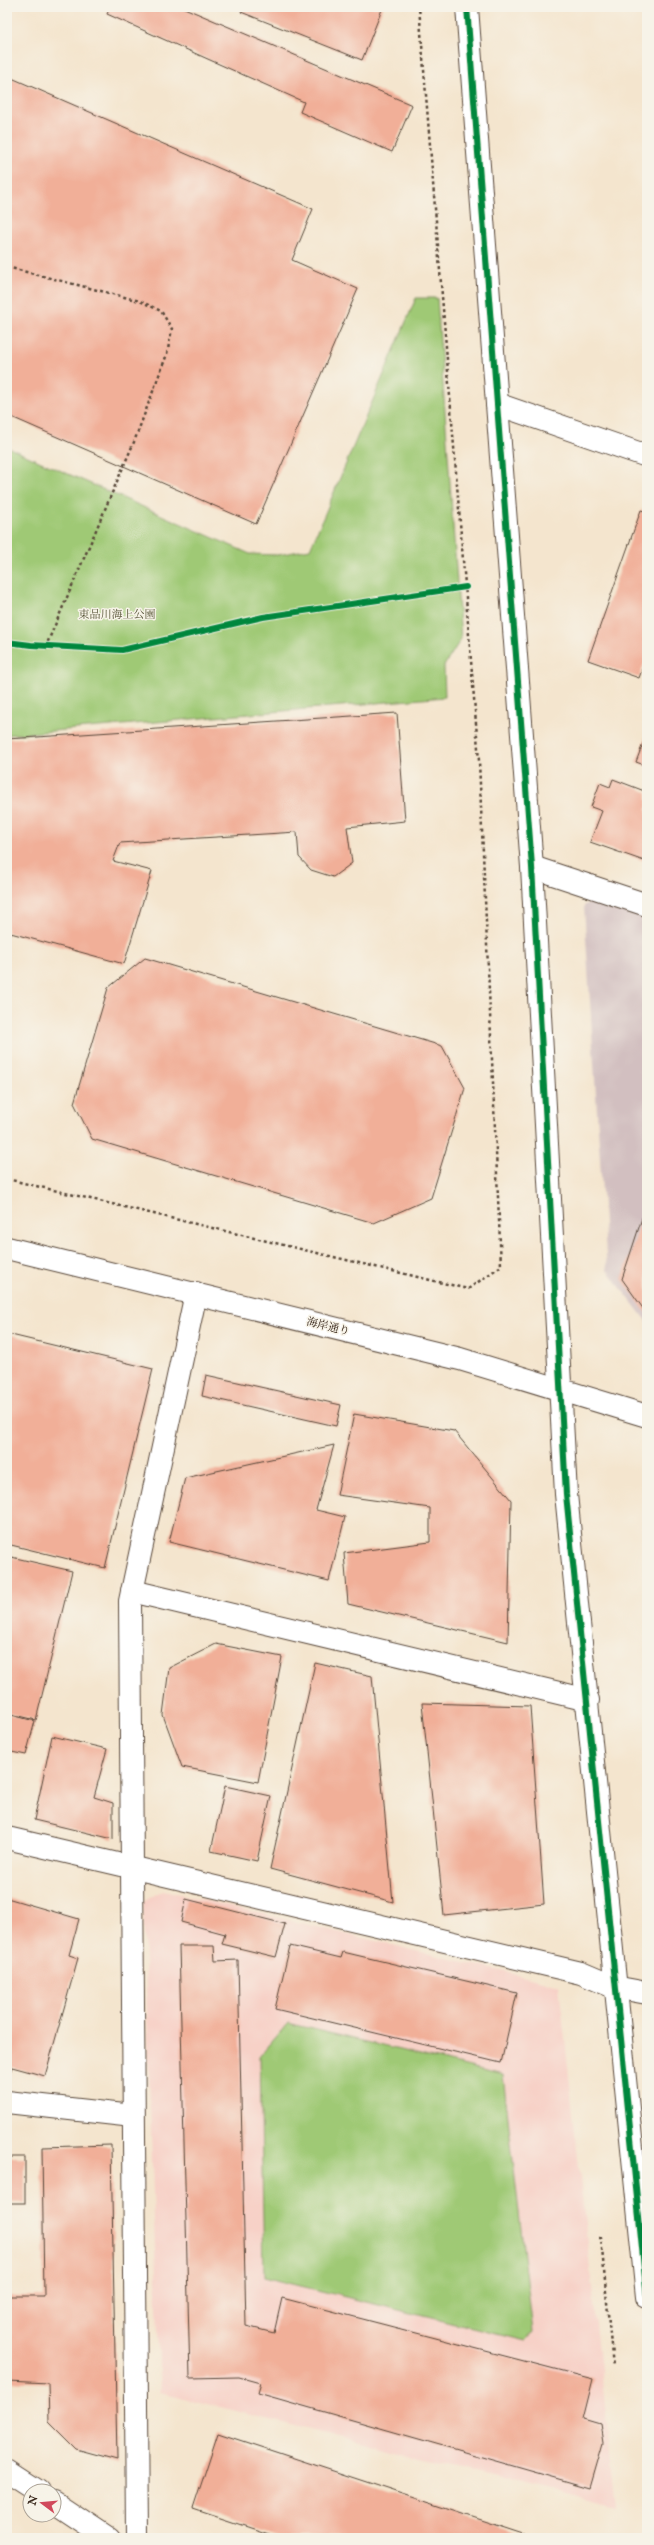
<svg xmlns="http://www.w3.org/2000/svg" width="654" height="2545" viewBox="0 0 654 2545" font-family="'IM FELL English','Noto Serif JP',serif">
  <rect width="100%" height="100%" fill="#f7f3e8"/>
  <filter id="ink" filterUnits="userSpaceOnUse"><feTurbulence type="fractalNoise" baseFrequency=".025" numOctaves="2"/><feDisplacementMap in="SourceGraphic" scale="8" xChannelSelector="R" yChannelSelector="G"/><feConvolveMatrix kernelMatrix="1 2 1 2 8 2 1 2 1" color-interpolation-filters="sRGB"/></filter>
  <filter id="wash" filterUnits="userSpaceOnUse"><feTurbulence type="fractalNoise" baseFrequency=".012" numOctaves="4" result="noise"/><feDisplacementMap in="SourceGraphic" scale="16" xChannelSelector="R" yChannelSelector="G"/><feGaussianBlur stdDeviation="0.9" result="paint"/><feColorMatrix in="noise" values="0 0 0 0 0 0 0 0 0 0 0 0 0 0 0 0 0 1.4 0 .05"/><feComposite in="paint" operator="in"/></filter>
  <g filter="url(#wash)">
    <rect width="100%" height="100%" fill="#f4e5ce"/>
    <!-- built -->
    <path fill="#f7d1c7" d="M163,1890L559,1985L616,2507L160,2392L143,1902Z"/>
    <!-- industrial -->
    <path fill="#d2bfc0" d="M593,899L647,918V1322L607,1270L584,906Z"/>
    <!-- green -->
    <g fill="#9fc975" stroke="#6d7a4a">
      <path d="M416,298H437L461,639L444,666L445,697L7,735V447L250,554L278,555L310,549Z"/>
      <path d="M288,2023L503,2075L533,2332L525,2341L264,2277L260,2056Z"/>
    </g>
    <g id="blocks">
      <!-- building -->
      <g fill="#f1af98">
        <path d="M110,7H182L412,105L392,152L300,112L304,102L107,14Z"/>
        <path d="M243,7H383L362,60L241,12Z"/>
        <path d="M7,76L313,209L292,260L358,289L256,524L7,415Z"/>
        <path d="M641,510L647,512V656L639,678L588,660Z"/>
        <path d="M397,713L405,821L347,827L352,863L333,877L311,870L299,857L297,832L120,843L113,861L152,871L124,964L7,932V739Z"/>
        <path d="M647,733V766L636,762Z"/>
        <path d="M613,779L647,792V862L590,842L602,811L591,807L600,783L610,787Z"/>
        <path d="M145,958L442,1046L465,1088L431,1198L374,1223L92,1139L74,1103L108,988Z"/>
        <path d="M647,1203V1314L622,1279Z"/>
        <path d="M7,1334L153,1369L105,1568L7,1544Z"/>
        <path d="M206,1375L341,1405L336,1426L202,1396Z"/>
        <path d="M354,1414L454,1431L511,1500L508,1642L348,1604L344,1553L430,1542V1508L337,1495Z"/>
        <path d="M334,1445L316,1510L345,1517L329,1581L169,1542L185,1478Z"/>
        <path d="M7,1556L72,1571L36,1720L7,1713Z"/>
        <path d="M216,1644L282,1657L258,1782L182,1767L163,1715L169,1668Z"/>
        <path d="M315,1663L372,1676L393,1902L270,1869Z"/>
        <path d="M422,1703L530,1706L544,1904L444,1915Z"/>
        <path d="M7,1714L35,1721L26,1755L7,1751Z"/>
        <path d="M52,1736L107,1749L94,1797L113,1803V1839L34,1820Z"/>
        <path d="M225,1786L271,1796L257,1861L211,1851Z"/>
        <path d="M7,1898L79,1919L69,1955L78,1958L45,2076L12,2067L9,2075L7,2074Z"/>
        <path d="M186,1899L285,1924L276,1957L222,1944L225,1934L181,1922Z"/>
        <path d="M179,1946H214L215,1961L238,1960L246,2326L274,2333L282,2298L593,2379L583,2419L600,2424L603,2443L590,2488L258,2393L261,2383L239,2377L190,2378Z"/>
        <path d="M290,1946L341,1958L343,1952L517,1993L501,2063L275,2009Z"/>
        <path d="M111,2145L117,2460L76,2449L49,2422L48,2383L7,2381V2296H44L42,2147Z"/>
        <rect x="7" y="2157" width="18" height="46"/>
        <path d="M218,2433L536,2538H281L193,2509Z"/>
      </g>
    </g>
  </g>
  <g filter="url(#ink)">
    <use href="#blocks" fill-opacity="0" stroke="#574638" stroke-width="1"/>
    <g fill="none" stroke-linecap="round" stroke-linejoin="round">
      <!-- minor casing -->
      <g stroke="#574638" stroke-width="24">
        <g id="minor">
          <path d="M467,7L532,867L566,1494L647,2297"/>
          <path d="M497,404L647,456"/>
          <path d="M532,867L647,905"/>
          <path d="M132,1591L588,1700"/>
          <path d="M7,1838L581,1973L614,1987L647,1993"/>
          <path d="M7,2102L133,2116"/>
          <path d="M7,2471L38,2491"/>
          <path d="M54,2502L108,2538"/>
          <path d="M137,2538L130,1601L196,1293"/>
        </g>
      </g>
      <!-- highway casing -->
      <g stroke="#574638" stroke-width="24">
        <path id="highway" d="M7,1248L460,1359L647,1416"/>
      </g>
      <!-- path -->
      <g stroke="#574638" stroke-width="2.5" stroke-dasharray="3 3" stroke-linecap="butt">
        <path d="M7,267L140,301L161,311L172,329L167,354L134,442L46,646"/>
        <path d="M7,1179L468,1289L501,1266L479,761L419,7"/>
        <path d="M599,2238H601L613,2367"/>
      </g>
      <!-- minor -->
      <use href="#minor" stroke="#fff" stroke-width="22"/>
      <!-- highway -->
      <use href="#highway" stroke="#fff" stroke-width="22"/>
      <!-- cycleway casing -->
      <g stroke="#f7f3e8" stroke-width="8">
        <g id="cycleway">
          <path d="M467,7L532,867L566,1494L647,2297"/>
          <path d="M7,642L31,645L122,650L263,617L466,587"/>
        </g>
      </g>
      <!-- cycleway -->
      <use href="#cycleway" stroke="#00873e" stroke-width="6"/>
    </g>
  </g>
  <g text-anchor="middle" dominant-baseline="central" stroke-width="3" stroke-linejoin="round" paint-order="stroke">
    <!-- park labels -->
    <g font-size="11" fill="#545234" stroke="#f7f3e8">
      <text x="117" y="615">東品川海上公園</text>
    </g>
    <!-- street labels -->
    <g font-size="11" fill="#3b2a1e" stroke="#f7f3e8">
      <text transform="translate(328 1327) rotate(14)">海岸通り</text>
    </g>
  </g>
  <!-- margin -->
  <rect width="654" height="2545" fill="none" stroke="#f7f3e8" stroke-width="24"/>
  <!-- north arrow -->
  <g transform="translate(42 2503) rotate(286)"><circle r="19" fill="#f7f3e8" stroke="#aca397"/>
  <path d="M0-3L7 15L0 10L-7 15Z" fill="#d1495b"/>
  <text y="-6" font-size="11" font-weight="bold" text-anchor="middle" fill="#3b2a1e">N</text>
  </g>
</svg>
